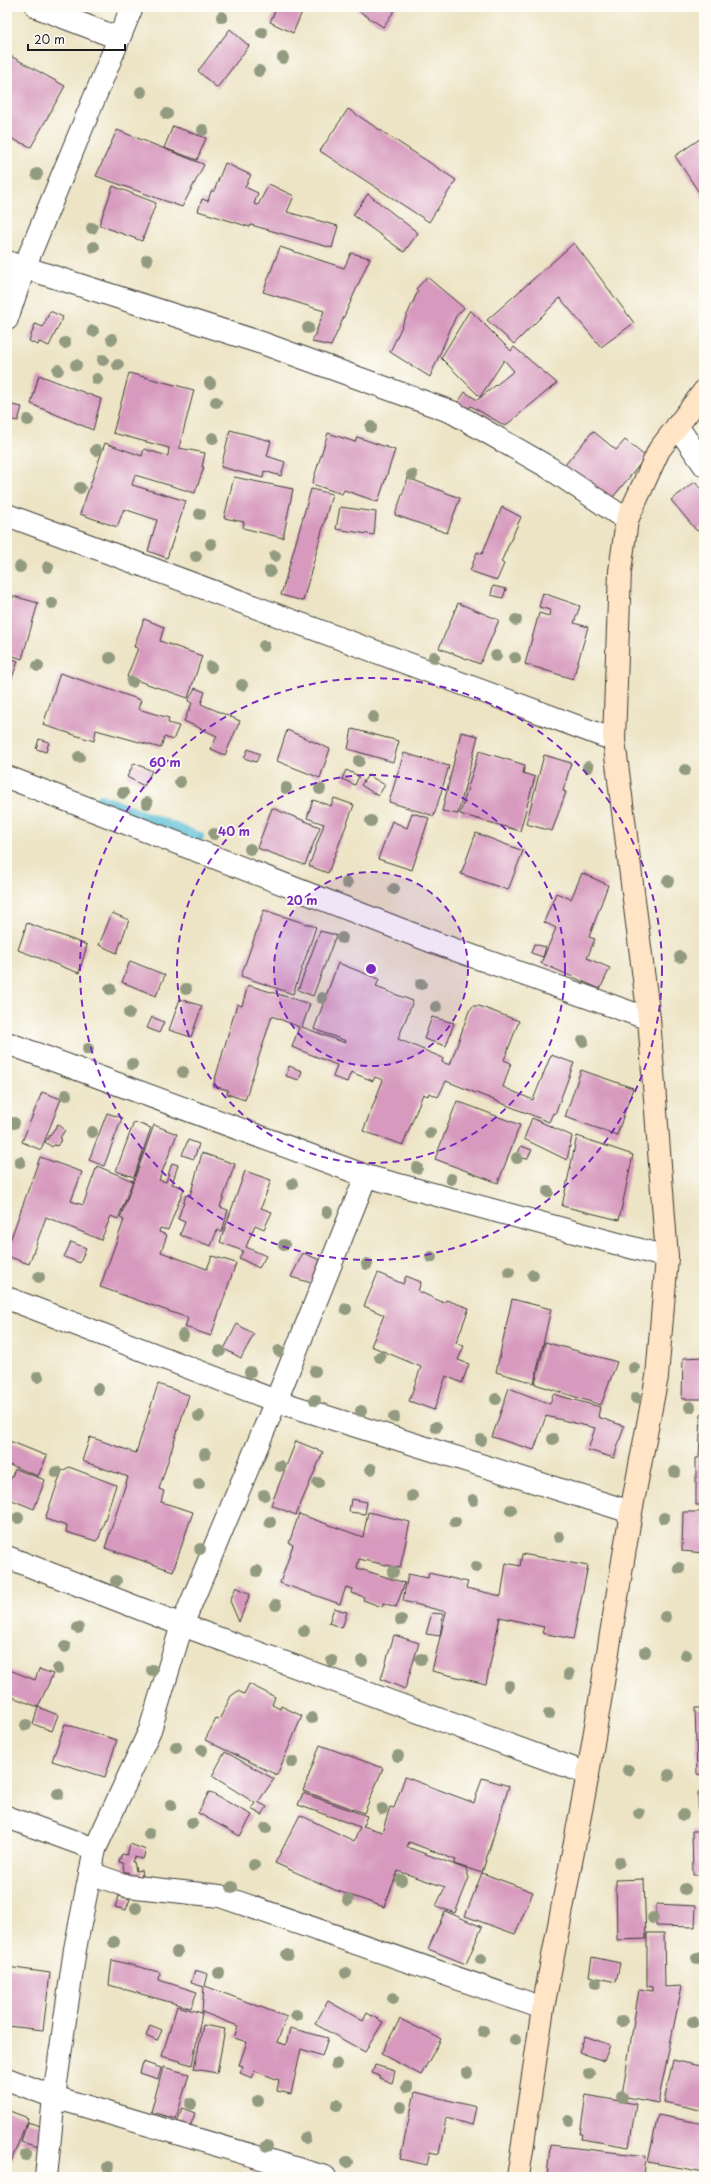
<svg xmlns="http://www.w3.org/2000/svg" width="711" height="2184" viewBox="0 0 711 2184" font-family="'Playpen Sans',sans-serif">
  <rect width="100%" height="100%" fill="#fdfcf7"/>
  <filter id="ink" filterUnits="userSpaceOnUse"><feTurbulence type="fractalNoise" baseFrequency=".025" numOctaves="2"/><feDisplacementMap in="SourceGraphic" scale="8" xChannelSelector="R" yChannelSelector="G"/><feConvolveMatrix kernelMatrix="1 2 1 2 8 2 1 2 1" color-interpolation-filters="sRGB"/></filter>
  <filter id="wash" filterUnits="userSpaceOnUse"><feTurbulence type="fractalNoise" baseFrequency=".012" numOctaves="4" result="noise"/><feDisplacementMap in="SourceGraphic" scale="16" xChannelSelector="R" yChannelSelector="G"/><feGaussianBlur stdDeviation="0.9" result="paint"/><feColorMatrix in="noise" values="0 0 0 0 0 0 0 0 0 0 0 0 0 0 0 0 0 1.4 0 .05"/><feComposite in="paint" operator="in"/></filter>
  <g filter="url(#wash)">
    <rect width="100%" height="100%" fill="#ede4c5"/>
    <g fill="none" stroke-linecap="round" stroke-linejoin="round">
      <!-- stream -->
      <path stroke="#58bdd6" stroke-width="10" d="M101,799L199,837"/>
    </g>
    <g id="blocks">
      <!-- building -->
      <g fill="#d79abe">
        <path d="M277,7H304L293,33L270,22Z"/>
        <path d="M353,7H397L383,27Z"/>
        <path d="M230,29L249,46L217,88L198,71Z"/>
        <path d="M7,54L65,86L31,147L7,137Z"/>
        <path d="M348,109L456,180L429,222L320,151Z"/>
        <path d="M173,126L206,138L197,160L164,148Z"/>
        <path d="M117,130L203,164L204,165L182,207L96,176Z"/>
        <path d="M704,136V200L675,156Z"/>
        <path d="M225,163L251,175L245,187L258,193L254,204L258,205L269,184L294,196L287,212L338,226L332,248L251,225L250,227L198,211L202,199L208,201L211,191H214Z"/>
        <path d="M113,186L156,203L142,241L99,225Z"/>
        <path d="M368,194L418,233L404,252L353,215Z"/>
        <path d="M574,243L634,323L601,347L560,298L514,344L487,320Z"/>
        <path d="M280,247L344,268L351,253L370,258L331,346L312,342L324,311L263,292Z"/>
        <path d="M427,277L464,308L456,316L430,377L390,352L418,291L416,289Z"/>
        <path d="M470,310L511,351L514,347L557,383L505,426L471,406L468,410L457,404L465,392L477,400L514,371L504,360L480,397L441,358Z"/>
        <path d="M50,311L63,317L49,346L39,342L38,345L29,341L35,324L43,327Z"/>
        <path d="M129,373L194,390L179,448L205,453L202,467H204L195,493L135,475L132,485L186,501L167,558L148,551L157,520L124,509L117,527L80,514L105,443L142,456L144,449L168,456L169,448L113,433Z"/>
        <path d="M39,375L101,399L93,430L31,404Z"/>
        <path d="M7,404L22,407L18,421L7,419Z"/>
        <path d="M230,430L271,441L267,456L285,462L281,476L264,471L263,478L221,467Z"/>
        <path d="M593,431L616,450L625,440L646,457L608,503L564,466Z"/>
        <path d="M328,433L355,442L357,437L395,450L378,502L344,490L342,494L312,484Z"/>
        <path d="M234,477L293,489L283,538L243,528L244,522L224,518Z"/>
        <path d="M408,478L460,498L447,533L395,515Z"/>
        <path d="M695,482L704,493V525L697,531L671,500Z"/>
        <path d="M311,489L332,494L303,601L281,595Z"/>
        <path d="M340,507L376,512L374,535L336,529Z"/>
        <path d="M502,507L521,517L501,562L504,564L497,580L470,571L477,552L482,554Z"/>
        <path d="M493,586L506,589L503,598L491,595Z"/>
        <path d="M543,593L580,606L574,623L588,627L573,679L525,664L539,613L549,616L550,610L539,607Z"/>
        <path d="M13,596L38,603L22,659L7,654V620Z"/>
        <path d="M458,603L499,620L480,664L439,648Z"/>
        <path d="M144,619L164,627L160,641L202,656L188,698L127,677L138,648L134,647Z"/>
        <path d="M7,657L18,661L7,692Z"/>
        <path d="M60,673L141,700L138,709L169,718L168,723L179,726L173,740L164,737L161,748L96,730L94,741L43,725Z"/>
        <path d="M195,688L205,692L201,704L240,721L225,755L211,749L217,736L184,721L192,703L188,701Z"/>
        <path d="M352,729L399,741L393,762L348,749Z"/>
        <path d="M287,730L330,749L320,778L277,761Z"/>
        <path d="M461,732L478,736L458,814L442,811Z"/>
        <path d="M39,739L49,742L46,752L36,749Z"/>
        <path d="M248,749L260,754L256,762L244,758Z"/>
        <path d="M479,751L525,765L523,773L535,777L520,831L460,814Z"/>
        <path d="M404,753L449,766L434,816L389,802Z"/>
        <path d="M544,755L571,763L563,791L566,792L552,831L526,824Z"/>
        <path d="M134,763L152,771L144,786L127,777Z"/>
        <path d="M346,770L359,776L355,785L342,779Z"/>
        <path d="M368,775L385,785L378,796L361,785Z"/>
        <path d="M334,798L354,805L328,873L309,866L324,824L307,818L313,800L331,806Z"/>
        <path d="M272,808L320,827L305,865L257,848Z"/>
        <path d="M412,813L429,818L412,870L378,859L392,821L407,828Z"/>
        <path d="M476,833L523,851L508,890L461,874Z"/>
        <path d="M582,873L608,885L589,937L595,939L587,958L610,968L600,989L541,963L556,928L544,922L556,893L571,899Z"/>
        <path d="M264,910L316,927L293,994L241,976Z"/>
        <path d="M112,913L129,920L117,953L99,945Z"/>
        <path d="M27,923L87,945L79,973L18,950Z"/>
        <path d="M320,931L336,935L313,996L298,990Z"/>
        <path d="M534,944L546,947L543,957L531,953Z"/>
        <path d="M130,961L165,975L156,996L122,982Z"/>
        <path d="M338,963L379,979L376,987L413,1001L398,1039L443,1058L442,1062L450,1065L469,1011L473,1006H479L519,1021L504,1060L511,1063L503,1087L533,1100L551,1055L574,1063L555,1114L553,1113L549,1122L446,1081L438,1097L429,1093L428,1096L423,1094L403,1145L363,1131L383,1080L375,1077L373,1081L351,1072L347,1082L333,1077L337,1065L292,1047L299,1027L272,1016L245,1100L227,1094L228,1090L213,1086L237,1004L242,1006L248,985L310,1004L302,1027L345,1043L346,1041L314,1029Z"/>
        <path d="M180,999L202,1006L191,1037L169,1030Z"/>
        <path d="M152,1017L164,1022L159,1033L147,1028Z"/>
        <path d="M432,1017L454,1023L446,1046L424,1039Z"/>
        <path d="M289,1066L302,1071L299,1080L286,1076Z"/>
        <path d="M581,1070L633,1088L617,1135L565,1117Z"/>
        <path d="M42,1092L61,1099L41,1150L22,1142Z"/>
        <path d="M457,1101L520,1125L498,1183L435,1159Z"/>
        <path d="M107,1113L122,1118L104,1166L89,1160Z"/>
        <path d="M532,1118L572,1136L567,1160L524,1139Z"/>
        <path d="M134,1122L151,1128L134,1177L116,1171Z"/>
        <path d="M58,1124L65,1130L60,1138L62,1139L57,1146L54,1145L52,1147L45,1142Z"/>
        <path d="M154,1125L177,1134L159,1180L166,1182L172,1163L178,1165L172,1184L184,1188L168,1230L160,1228L159,1232L167,1235L161,1252L207,1269L212,1256L236,1263L211,1336L185,1327L188,1318L100,1287L124,1220L120,1218Z"/>
        <path d="M577,1136L633,1155L619,1220L562,1206Z"/>
        <path d="M188,1140L199,1144L194,1159L182,1155Z"/>
        <path d="M521,1146L532,1150L527,1159L517,1156Z"/>
        <path d="M202,1153L235,1164L220,1207L228,1210L222,1232L217,1230L211,1246L180,1235L185,1222L178,1219L186,1195L190,1196Z"/>
        <path d="M40,1157L82,1172L71,1201L83,1205L97,1166L133,1181L118,1219L111,1216L101,1240L46,1217L29,1264L7,1256V1249Z"/>
        <path d="M245,1171L271,1180L261,1208L272,1212L264,1229L255,1225L246,1247L266,1256L259,1268L239,1258L243,1251L220,1242Z"/>
        <path d="M71,1242L86,1248L80,1263L64,1257Z"/>
        <path d="M303,1253L320,1260L311,1283L291,1277Z"/>
        <path d="M378,1273L403,1284L406,1276L421,1282L418,1291L444,1303L446,1300L469,1308L456,1343L464,1346L458,1360L469,1364L462,1383L446,1376L434,1410L409,1401L421,1367L371,1346L384,1315L364,1306Z"/>
        <path d="M512,1299L551,1309L534,1383L496,1372Z"/>
        <path d="M237,1324L254,1334L241,1358L224,1349Z"/>
        <path d="M545,1342L617,1362L601,1405L535,1384Z"/>
        <path d="M704,1357V1399H682L683,1358Z"/>
        <path d="M158,1384L189,1395L159,1489L164,1491L161,1502L193,1512L173,1571L105,1548L128,1477L82,1461L90,1437L136,1453Z"/>
        <path d="M509,1388L550,1404L553,1394L600,1407L598,1417L624,1426L614,1458L588,1450L595,1428L546,1416L534,1450L492,1437Z"/>
        <path d="M701,1413H704V1505H696V1458H699Z"/>
        <path d="M7,1440L47,1456L38,1476L7,1464Z"/>
        <path d="M296,1441L323,1452L296,1515L271,1505Z"/>
        <path d="M69,1467L116,1485L99,1538L96,1541L66,1532L67,1526L45,1519L62,1471Z"/>
        <path d="M15,1469L45,1480L34,1509L7,1498V1488Z"/>
        <path d="M351,1499L367,1502L365,1514L349,1512Z"/>
        <path d="M368,1512L410,1522L400,1568L359,1559L357,1568L405,1583L396,1607L383,1603L382,1607L363,1600L364,1597L352,1593L353,1589L346,1587L340,1604L280,1583L293,1545L289,1543L299,1514L363,1537Z"/>
        <path d="M683,1512H704V1553L682,1551Z"/>
        <path d="M522,1554L588,1566L573,1639L542,1633L544,1627L500,1617L486,1684L432,1671L446,1612L403,1601L408,1574L428,1578L429,1573L468,1582L466,1588L501,1596L506,1563L520,1566Z"/>
        <path d="M236,1587L250,1594L239,1622L230,1601Z"/>
        <path d="M334,1608L347,1612L342,1628L329,1623Z"/>
        <path d="M432,1613L443,1614L440,1636L426,1634Z"/>
        <path d="M394,1635L419,1643L405,1689L381,1679Z"/>
        <path d="M7,1669L35,1680L39,1669L53,1674L38,1707L7,1695Z"/>
        <path d="M249,1684L275,1697L272,1705L280,1709L281,1706L302,1716L277,1775L205,1740L216,1719L219,1720L231,1696L238,1691L244,1694Z"/>
        <path d="M38,1707L58,1715L52,1731L33,1724Z"/>
        <path d="M695,1708H704V1775L697,1774Z"/>
        <path d="M65,1724L117,1740L105,1777L52,1761Z"/>
        <path d="M320,1745L383,1768L364,1813L303,1791Z"/>
        <path d="M225,1752L274,1779L258,1802L267,1807L262,1815L251,1809L255,1803L212,1776Z"/>
        <path d="M405,1777L474,1803L482,1778L509,1786L482,1873L454,1864L456,1860L409,1842L407,1847L466,1869L469,1878L455,1913L436,1906L445,1887L398,1871L384,1907L335,1890L275,1863L300,1815L354,1841L360,1827L298,1805L303,1793L367,1816L363,1826L382,1832L390,1807L394,1808Z"/>
        <path d="M209,1792L252,1815L240,1836L198,1813Z"/>
        <path d="M698,1792H704V1875H693L692,1831H699Z"/>
        <path d="M130,1844L146,1850L143,1859L134,1857L132,1862H134L136,1871L141,1870L142,1876L130,1879L128,1872H124L123,1863L119,1862L122,1854L127,1855Z"/>
        <path d="M482,1873L533,1892L515,1934L465,1916Z"/>
        <path d="M644,1879L646,1939L617,1940L616,1880Z"/>
        <path d="M119,1896L130,1899L126,1910L115,1907Z"/>
        <path d="M656,1904L696,1906L695,1927L656,1926Z"/>
        <path d="M445,1911L482,1927L466,1964L428,1949Z"/>
        <path d="M647,1933H664L665,1987L682,1986L658,2103L622,2096L639,1989L652,1991V1987L647,1986Z"/>
        <path d="M592,1957L620,1963L616,1982L589,1976Z"/>
        <path d="M112,1960L159,1972L160,1973L159,1980L197,1992L191,2008L109,1985Z"/>
        <path d="M7,1967L50,1973L43,2030L7,2026Z"/>
        <path d="M195,1970L208,1974L205,1986L287,2017L277,2042L286,2045L290,2028L328,2038L322,2056L301,2049L291,2094L277,2091L279,2080L255,2071L252,2078L240,2073L243,2066L239,2065L247,2042L234,2038L238,2026L202,2012L204,1987L191,1983Z"/>
        <path d="M328,2001L363,2021L367,2013L383,2022L365,2052L315,2024Z"/>
        <path d="M177,2006L202,2013L192,2065L162,2056Z"/>
        <path d="M400,2019L441,2039L421,2075L381,2054Z"/>
        <path d="M150,2025L162,2030L157,2041L146,2036Z"/>
        <path d="M203,2025L225,2029L217,2073L194,2069Z"/>
        <path d="M585,2036L610,2045L604,2061L579,2052Z"/>
        <path d="M673,2060L704,2067V2111L664,2102Z"/>
        <path d="M143,2062L161,2068L158,2079L140,2073Z"/>
        <path d="M375,2065L395,2071L392,2083L379,2078L380,2076L372,2073Z"/>
        <path d="M163,2067L189,2074L176,2119L151,2112Z"/>
        <path d="M415,2092L476,2107L472,2125L446,2118L439,2154L430,2152L427,2165L400,2159Z"/>
        <path d="M586,2095L636,2104L629,2147L581,2139L582,2134H580Z"/>
        <path d="M182,2108L195,2113L190,2127L177,2123Z"/>
        <path d="M7,2110L28,2118L11,2162L7,2161Z"/>
        <path d="M658,2115L704,2124V2172L648,2162Z"/>
        <path d="M27,2122L44,2127L38,2147L21,2142Z"/>
        <path d="M550,2145L646,2156L644,2177H547Z"/>
      </g>
    </g>
  </g>
  <g filter="url(#ink)">
    <use href="#blocks" fill-opacity="0" stroke="#3b3a35" stroke-width="1"/>
    <g fill="none" stroke-linecap="round" stroke-linejoin="round">
      <!-- street casing -->
      <g stroke="#3b3a35" stroke-width="24">
        <g id="street">
          <path d="M37,7L118,38"/>
          <path d="M7,262L262,343L452,412L548,467L627,520"/>
          <path d="M7,319L24,268L132,7"/>
          <path d="M677,426L704,465"/>
          <path d="M7,515L614,740"/>
          <path d="M7,777L433,942L649,1019"/>
          <path d="M7,1043L366,1176L667,1257"/>
          <path d="M7,1298L276,1401L631,1512"/>
          <path d="M7,1557L182,1625L588,1774"/>
          <path d="M7,1817L95,1849"/>
          <path d="M90,1873L127,1886L220,1896L543,2008"/>
          <path d="M7,2079L54,2097L325,2177"/>
          <path d="M46,2177L54,2097L75,1949L95,1849L150,1730L182,1625L276,1401L366,1176"/>
        </g>
      </g>
      <!-- secondary casing -->
      <g stroke="#3b3a35" stroke-width="24">
        <path id="secondary" d="M518,2177L543,2008L588,1774L631,1512L657,1377L667,1257L649,1019L614,740L620,571L627,520L659,450L704,391"/>
      </g>
      <!-- street -->
      <use href="#street" stroke="#fff" stroke-width="22"/>
      <!-- secondary -->
      <use href="#secondary" stroke="#ffe4c6" stroke-width="22"/>
    </g>
    <!-- trees -->
    <g fill="#929b80">
      <circle cx="222" cy="17" r="6"/>
      <circle cx="262" cy="33" r="6"/>
      <circle cx="283" cy="58" r="6"/>
      <circle cx="259" cy="71" r="6"/>
      <circle cx="141" cy="92" r="6"/>
      <circle cx="167" cy="114" r="6"/>
      <circle cx="203" cy="130" r="6"/>
      <circle cx="37" cy="174" r="6"/>
      <circle cx="92" cy="228" r="6"/>
      <circle cx="94" cy="247" r="6"/>
      <circle cx="147" cy="260" r="6"/>
      <circle cx="308" cy="328" r="6"/>
      <circle cx="93" cy="331" r="6"/>
      <circle cx="112" cy="339" r="6"/>
      <circle cx="65" cy="343" r="6"/>
      <circle cx="103" cy="360" r="6"/>
      <circle cx="76" cy="365" r="6"/>
      <circle cx="118" cy="365" r="6"/>
      <circle cx="58" cy="370" r="6"/>
      <circle cx="97" cy="379" r="6"/>
      <circle cx="210" cy="383" r="6"/>
      <circle cx="216" cy="402" r="6"/>
      <circle cx="28" cy="420" r="6"/>
      <circle cx="371" cy="427" r="6"/>
      <circle cx="213" cy="438" r="6"/>
      <circle cx="96" cy="450" r="6"/>
      <circle cx="412" cy="475" r="6"/>
      <circle cx="80" cy="488" r="6"/>
      <circle cx="200" cy="514" r="6"/>
      <circle cx="211" cy="544" r="6"/>
      <circle cx="196" cy="556" r="6"/>
      <circle cx="275" cy="556" r="6"/>
      <circle cx="20" cy="567" r="6"/>
      <circle cx="48" cy="567" r="6"/>
      <circle cx="270" cy="571" r="6"/>
      <circle cx="52" cy="603" r="6"/>
      <circle cx="516" cy="620" r="6"/>
      <circle cx="264" cy="646" r="6"/>
      <circle cx="496" cy="656" r="6"/>
      <circle cx="434" cy="657" r="6"/>
      <circle cx="110" cy="658" r="6"/>
      <circle cx="515" cy="658" r="6"/>
      <circle cx="38" cy="666" r="6"/>
      <circle cx="211" cy="667" r="6"/>
      <circle cx="132" cy="682" r="6"/>
      <circle cx="242" cy="685" r="6"/>
      <circle cx="373" cy="717" r="6"/>
      <circle cx="79" cy="757" r="6"/>
      <circle cx="359" cy="761" r="6"/>
      <circle cx="588" cy="767" r="6"/>
      <circle cx="685" cy="770" r="6"/>
      <circle cx="180" cy="782" r="6"/>
      <circle cx="286" cy="788" r="6"/>
      <circle cx="320" cy="789" r="6"/>
      <circle cx="123" cy="793" r="6"/>
      <circle cx="147" cy="803" r="6"/>
      <circle cx="371" cy="821" r="6"/>
      <circle cx="214" cy="834" r="6"/>
      <circle cx="250" cy="849" r="6"/>
      <circle cx="668" cy="881" r="6"/>
      <circle cx="347" cy="883" r="6"/>
      <circle cx="394" cy="889" r="6"/>
      <circle cx="342" cy="938" r="6"/>
      <circle cx="680" cy="957" r="6"/>
      <circle cx="421" cy="984" r="6"/>
      <circle cx="110" cy="989" r="6"/>
      <circle cx="186" cy="989" r="6"/>
      <circle cx="322" cy="998" r="6"/>
      <circle cx="436" cy="1007" r="6"/>
      <circle cx="129" cy="1013" r="6"/>
      <circle cx="583" cy="1041" r="6"/>
      <circle cx="88" cy="1049" r="6"/>
      <circle cx="132" cy="1064" r="6"/>
      <circle cx="183" cy="1072" r="6"/>
      <circle cx="66" cy="1095" r="6"/>
      <circle cx="14" cy="1123" r="6"/>
      <circle cx="92" cy="1132" r="6"/>
      <circle cx="430" cy="1133" r="6"/>
      <circle cx="517" cy="1158" r="6"/>
      <circle cx="20" cy="1162" r="6"/>
      <circle cx="417" cy="1168" r="6"/>
      <circle cx="451" cy="1179" r="6"/>
      <circle cx="292" cy="1184" r="6"/>
      <circle cx="548" cy="1192" r="6"/>
      <circle cx="327" cy="1212" r="6"/>
      <circle cx="284" cy="1245" r="6"/>
      <circle cx="431" cy="1257" r="6"/>
      <circle cx="367" cy="1264" r="6"/>
      <circle cx="509" cy="1272" r="6"/>
      <circle cx="533" cy="1275" r="6"/>
      <circle cx="39" cy="1277" r="6"/>
      <circle cx="346" cy="1309" r="6"/>
      <circle cx="183" cy="1335" r="6"/>
      <circle cx="220" cy="1351" r="6"/>
      <circle cx="279" cy="1351" r="6"/>
      <circle cx="380" cy="1357" r="6"/>
      <circle cx="634" cy="1368" r="6"/>
      <circle cx="315" cy="1371" r="6"/>
      <circle cx="250" cy="1372" r="6"/>
      <circle cx="38" cy="1377" r="6"/>
      <circle cx="98" cy="1389" r="6"/>
      <circle cx="636" cy="1398" r="6"/>
      <circle cx="496" cy="1399" r="6"/>
      <circle cx="315" cy="1400" r="6"/>
      <circle cx="690" cy="1407" r="6"/>
      <circle cx="361" cy="1411" r="6"/>
      <circle cx="199" cy="1416" r="6"/>
      <circle cx="394" cy="1417" r="6"/>
      <circle cx="436" cy="1427" r="6"/>
      <circle cx="553" cy="1439" r="6"/>
      <circle cx="481" cy="1440" r="6"/>
      <circle cx="205" cy="1454" r="6"/>
      <circle cx="280" cy="1466" r="6"/>
      <circle cx="371" cy="1469" r="6"/>
      <circle cx="56" cy="1472" r="6"/>
      <circle cx="675" cy="1472" r="6"/>
      <circle cx="318" cy="1483" r="6"/>
      <circle cx="199" cy="1484" r="6"/>
      <circle cx="264" cy="1495" r="6"/>
      <circle cx="412" cy="1496" r="6"/>
      <circle cx="473" cy="1500" r="6"/>
      <circle cx="511" cy="1510" r="6"/>
      <circle cx="18" cy="1518" r="6"/>
      <circle cx="664" cy="1518" r="6"/>
      <circle cx="270" cy="1522" r="6"/>
      <circle cx="455" cy="1522" r="6"/>
      <circle cx="559" cy="1537" r="6"/>
      <circle cx="200" cy="1549" r="6"/>
      <circle cx="476" cy="1567" r="6"/>
      <circle cx="679" cy="1568" r="6"/>
      <circle cx="257" cy="1571" r="6"/>
      <circle cx="393" cy="1572" r="6"/>
      <circle cx="116" cy="1581" r="6"/>
      <circle cx="276" cy="1605" r="6"/>
      <circle cx="665" cy="1617" r="6"/>
      <circle cx="401" cy="1620" r="6"/>
      <circle cx="78" cy="1628" r="6"/>
      <circle cx="304" cy="1631" r="6"/>
      <circle cx="65" cy="1647" r="6"/>
      <circle cx="645" cy="1652" r="6"/>
      <circle cx="686" cy="1655" r="6"/>
      <circle cx="421" cy="1659" r="6"/>
      <circle cx="332" cy="1661" r="6"/>
      <circle cx="362" cy="1661" r="6"/>
      <circle cx="58" cy="1669" r="6"/>
      <circle cx="152" cy="1670" r="6"/>
      <circle cx="569" cy="1674" r="6"/>
      <circle cx="509" cy="1686" r="6"/>
      <circle cx="549" cy="1714" r="6"/>
      <circle cx="312" cy="1718" r="6"/>
      <circle cx="26" cy="1725" r="6"/>
      <circle cx="176" cy="1747" r="6"/>
      <circle cx="202" cy="1750" r="6"/>
      <circle cx="398" cy="1756" r="6"/>
      <circle cx="292" cy="1762" r="6"/>
      <circle cx="628" cy="1770" r="6"/>
      <circle cx="669" cy="1775" r="6"/>
      <circle cx="58" cy="1794" r="6"/>
      <circle cx="171" cy="1805" r="6"/>
      <circle cx="382" cy="1809" r="6"/>
      <circle cx="639" cy="1813" r="6"/>
      <circle cx="683" cy="1815" r="6"/>
      <circle cx="192" cy="1823" r="6"/>
      <circle cx="266" cy="1828" r="6"/>
      <circle cx="149" cy="1834" r="6"/>
      <circle cx="619" cy="1862" r="6"/>
      <circle cx="254" cy="1865" r="6"/>
      <circle cx="401" cy="1880" r="6"/>
      <circle cx="232" cy="1887" r="6"/>
      <circle cx="685" cy="1889" r="6"/>
      <circle cx="348" cy="1900" r="6"/>
      <circle cx="136" cy="1908" r="6"/>
      <circle cx="653" cy="1918" r="6"/>
      <circle cx="114" cy="1942" r="6"/>
      <circle cx="177" cy="1952" r="6"/>
      <circle cx="287" cy="1955" r="6"/>
      <circle cx="697" cy="1958" r="6"/>
      <circle cx="481" cy="1959" r="6"/>
      <circle cx="219" cy="1973" r="6"/>
      <circle cx="346" cy="1973" r="6"/>
      <circle cx="596" cy="1983" r="6"/>
      <circle cx="393" cy="1998" r="6"/>
      <circle cx="296" cy="2015" r="6"/>
      <circle cx="622" cy="2021" r="6"/>
      <circle cx="693" cy="2022" r="6"/>
      <circle cx="483" cy="2031" r="6"/>
      <circle cx="515" cy="2040" r="6"/>
      <circle cx="336" cy="2064" r="6"/>
      <circle cx="467" cy="2073" r="6"/>
      <circle cx="589" cy="2074" r="6"/>
      <circle cx="407" cy="2087" r="6"/>
      <circle cx="622" cy="2097" r="6"/>
      <circle cx="258" cy="2101" r="6"/>
      <circle cx="191" cy="2104" r="6"/>
      <circle cx="337" cy="2105" r="6"/>
      <circle cx="401" cy="2107" r="6"/>
      <circle cx="569" cy="2121" r="6"/>
      <circle cx="305" cy="2138" r="6"/>
      <circle cx="267" cy="2146" r="6"/>
      <circle cx="26" cy="2155" r="6"/>
      <circle cx="347" cy="2162" r="6"/>
      <circle cx="108" cy="2167" r="6"/>
    </g>
  </g>
  <!-- distance rings -->
  <circle cx="371" cy="969" r="97" fill="#7b2cbf" fill-opacity=".12"/>
  <g fill="none" stroke="#7b2cbf" stroke-width="2" stroke-dasharray="7 5">
    <circle cx="371" cy="969" r="97"/>
    <circle cx="371" cy="969" r="194"/>
    <circle cx="371" cy="969" r="291"/>
  </g>
  <circle cx="371" cy="969" r="6" fill="#7b2cbf" stroke="#fdfcf7" stroke-width="2"/>
  <g font-size="12" text-anchor="middle" font-weight="bold" fill="#7b2cbf" stroke="#fdfcf7" stroke-width="3.5" stroke-linejoin="round" paint-order="stroke">
    <text x="165" y="767">60 m</text>
    <text x="234" y="836">40 m</text>
    <text x="302" y="905">20 m</text>
  </g>
  <!-- margin -->
  <rect width="711" height="2184" fill="none" stroke="#fdfcf7" stroke-width="24"/>
  <!-- scale -->
  <path d="M28 44v6h97v-6" fill="none" stroke="#1c1c1c" stroke-width="2"/>
  <text x="34" y="44" font-size="12" fill="#1c1c1c" stroke="#fdfcf7" stroke-width="3" paint-order="stroke">20 m</text>
</svg>
